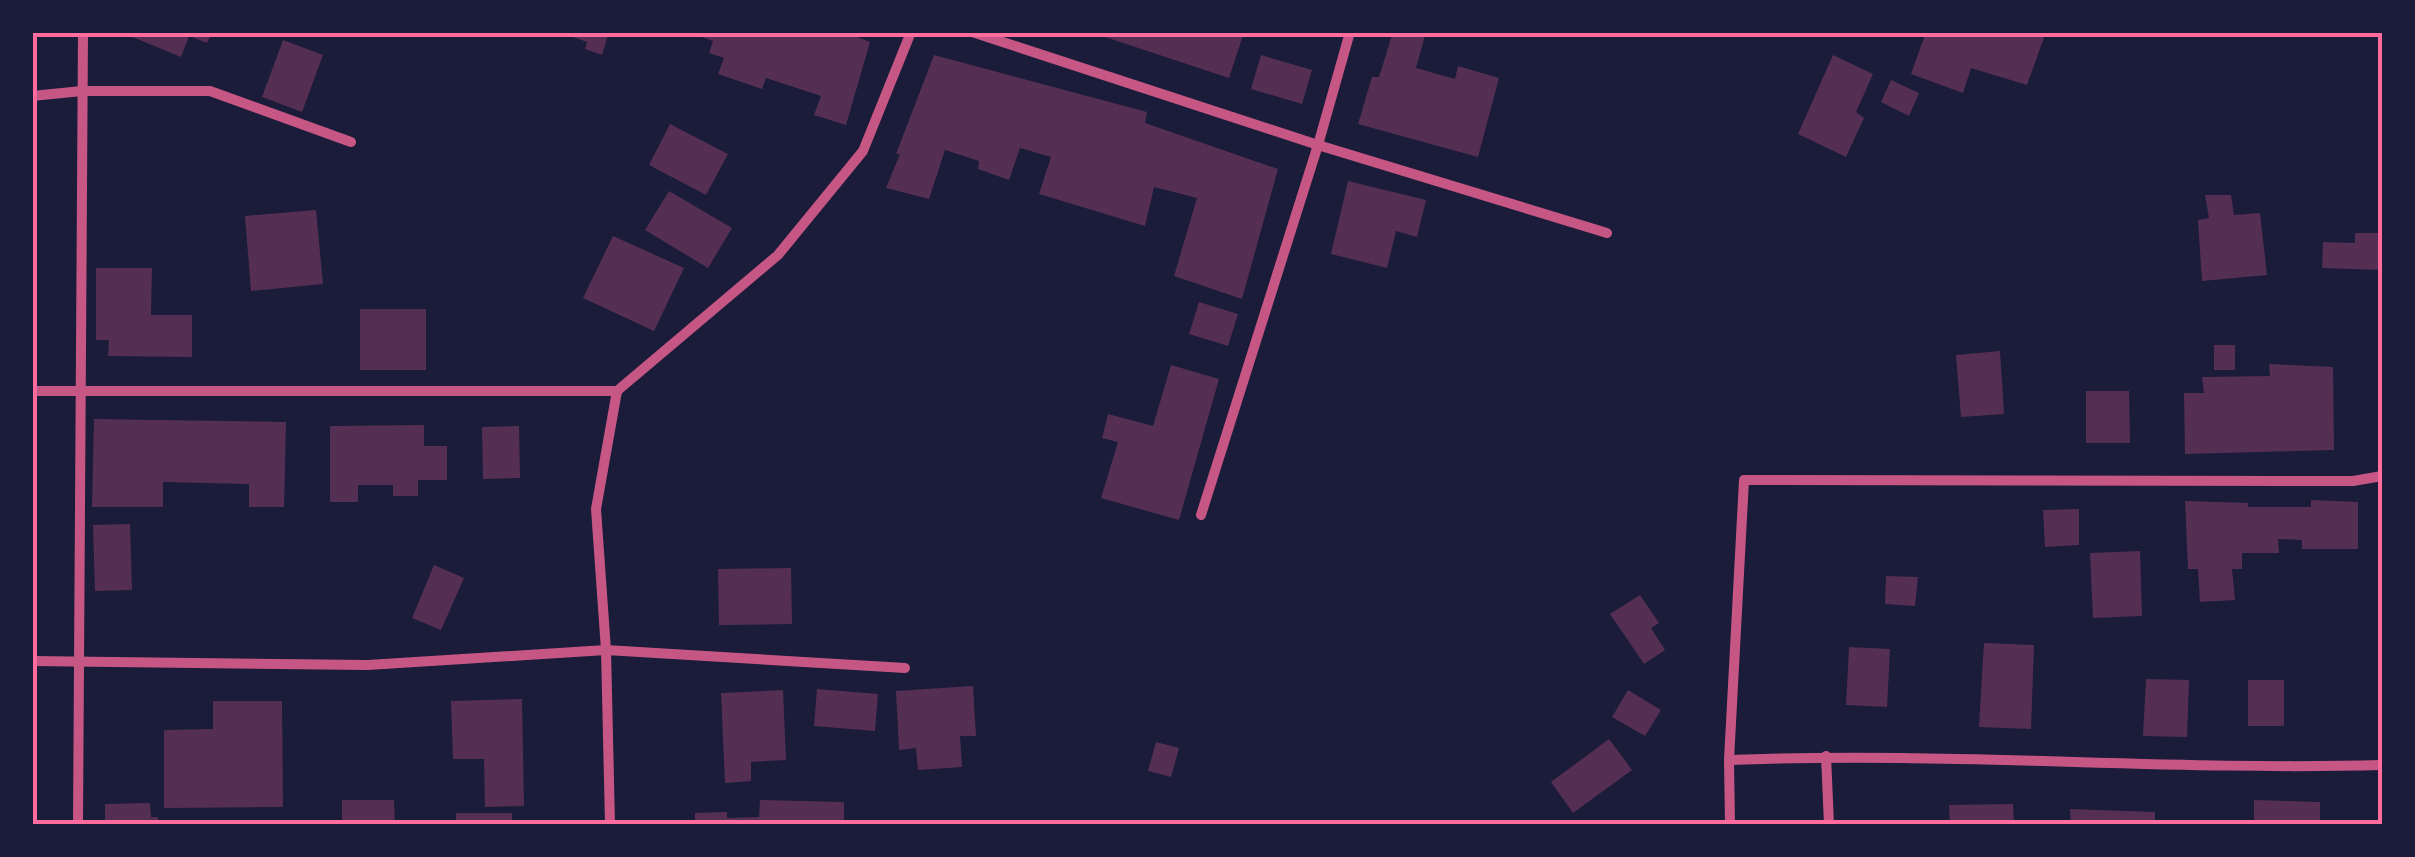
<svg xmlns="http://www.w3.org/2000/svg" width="2415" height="857" viewBox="0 0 2415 857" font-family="'Crimson Pro',serif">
  <rect width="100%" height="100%" fill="#1b1b3a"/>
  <!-- building -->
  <g fill="#542f53">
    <path d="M132,32H212L207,43L189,36L181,57L130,36Z"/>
    <path d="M559,32H609L602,55L585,49L587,42Z"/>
    <path d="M688,32H845L870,42L846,125L814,115L821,96L766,78L762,89L718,74L724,58L709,53L713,41Z"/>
    <path d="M1090,32H1244L1229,78Z"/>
    <path d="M1393,32H1426L1416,68L1455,79L1458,66L1499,78L1478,157L1358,124L1372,77H1379Z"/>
    <path d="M1926,32H2046L2027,85L1971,68L1963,93L1911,74Z"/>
    <path d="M283,40L323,55L302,112L262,97Z"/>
    <path d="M934,55L1147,112L1145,123L1278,169L1242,299L1174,276L1197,198L1154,187L1145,226L1039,194L1051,157L1020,148L1009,180L978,169L979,161L945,150L929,199L886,188L900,154H896Z"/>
    <path d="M1261,55L1312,70L1302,104L1251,89Z"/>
    <path d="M1833,55L1873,74L1856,112L1864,118L1846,157L1798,134Z"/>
    <path d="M1891,80L1919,93L1909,116L1881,102Z"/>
    <path d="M670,124L728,154L706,195L649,165Z"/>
    <path d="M1348,181L1426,200L1417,237L1396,231L1387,268L1331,254Z"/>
    <path d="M669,191L732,228L708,268L645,230Z"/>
    <path d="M2205,195H2231L2234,215L2260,213L2267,275L2202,281L2198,220L2209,218Z"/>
    <path d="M316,210L323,284L251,291L245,216Z"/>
    <path d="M2355,233H2382V270L2322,268L2323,242L2355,243Z"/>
    <path d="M613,236L684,268L654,331L583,298Z"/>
    <path d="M96,268H152L151,315H192V357L108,356L109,340H96Z"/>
    <path d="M1199,302L1238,314L1228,346L1189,334Z"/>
    <rect x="360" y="309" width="66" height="61"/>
    <rect x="2214" y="345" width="21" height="25"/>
    <path d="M2000,351L2004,414L1961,417L1956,355Z"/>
    <path d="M2269,364L2333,367L2334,450L2185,454L2184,393H2204L2202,377L2270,376Z"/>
    <path d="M1171,365L1219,379L1179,520L1101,498L1118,442L1102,438L1108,414L1153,426Z"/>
    <path d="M2086,391H2129L2130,443H2086Z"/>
    <path d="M94,419L286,422L284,507H249V484L163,482V507H92Z"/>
    <path d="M424,425V446H447V480H418V496H393V485H358V502H330V426Z"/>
    <path d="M519,426L520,478L483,479L482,427Z"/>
    <path d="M2311,500L2358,502V549H2302V540L2278,539L2279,553H2242V569H2232L2235,600L2200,602L2198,569H2188L2185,501L2248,503V507H2311Z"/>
    <path d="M2079,509V545L2045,547L2043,510Z"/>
    <path d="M130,524L132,590L95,591L93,525Z"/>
    <path d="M2140,551L2142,616L2093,618L2090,553Z"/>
    <path d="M434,565L464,578L441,630L412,618Z"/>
    <path d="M791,568L792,624L719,625L718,569Z"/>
    <path d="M1886,576L1918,577L1915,606L1885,604Z"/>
    <path d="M1640,595L1659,623L1651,628L1665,650L1644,664L1610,614Z"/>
    <path d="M1984,643L2034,645L2031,729L1979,727Z"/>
    <path d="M1849,647L1890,649L1887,707L1846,705Z"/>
    <path d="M2146,679L2189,680L2187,737L2143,736Z"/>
    <rect x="2248" y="680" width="36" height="46"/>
    <path d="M973,686L976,736H960L962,767L918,770L916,748L899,750L896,691Z"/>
    <path d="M817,689L878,694L875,731L814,726Z"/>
    <path d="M783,690L786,760L751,762V781L725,783L721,693Z"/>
    <path d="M1628,690L1661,710L1645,736L1612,717Z"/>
    <path d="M522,699L524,806L485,807L484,759H453L451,701Z"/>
    <path d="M213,701H282L283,807L164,808V730L213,729Z"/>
    <path d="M1609,739L1632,770L1573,813L1551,782Z"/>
    <path d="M1156,742L1179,748L1171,777L1148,771Z"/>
    <path d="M342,800H394L395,824H342Z"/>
    <path d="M760,800L844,802V824H695V813L727,812V818L759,817Z"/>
    <path d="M2254,800L2320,802V824H2254Z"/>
    <path d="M150,803L151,817H158V824H105V804Z"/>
    <path d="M2013,804L2014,824H1950L1949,805Z"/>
    <path d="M2070,809L2155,812V824H2071Z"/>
    <rect x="456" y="813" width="56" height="11"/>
  </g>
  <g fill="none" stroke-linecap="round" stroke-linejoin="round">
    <!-- minor -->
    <g stroke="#c65784" stroke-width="10">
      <path d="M972,32L1318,145L1607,233"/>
      <path d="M32,96L82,91H210L351,142"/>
      <path d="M32,391H617"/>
      <path d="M617,391L778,255L863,151L911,32"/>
      <path d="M1201,515L1318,145L1350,32"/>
      <path d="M32,661L368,665L606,650L905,668"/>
      <path d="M1826,756L1829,824"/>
      <path d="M1729,760C1947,751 2165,771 2382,765"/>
      <path d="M78,824L83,32"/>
      <path d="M610,824L606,650L596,509L617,391"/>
      <path d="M1730,824L1729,760L1744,480L2353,481L2382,476"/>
    </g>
  </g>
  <!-- border -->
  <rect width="2415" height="857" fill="none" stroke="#1b1b3a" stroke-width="70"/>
  <rect x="35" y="35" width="2345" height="787" fill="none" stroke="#ff6b9d" stroke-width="4"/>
</svg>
